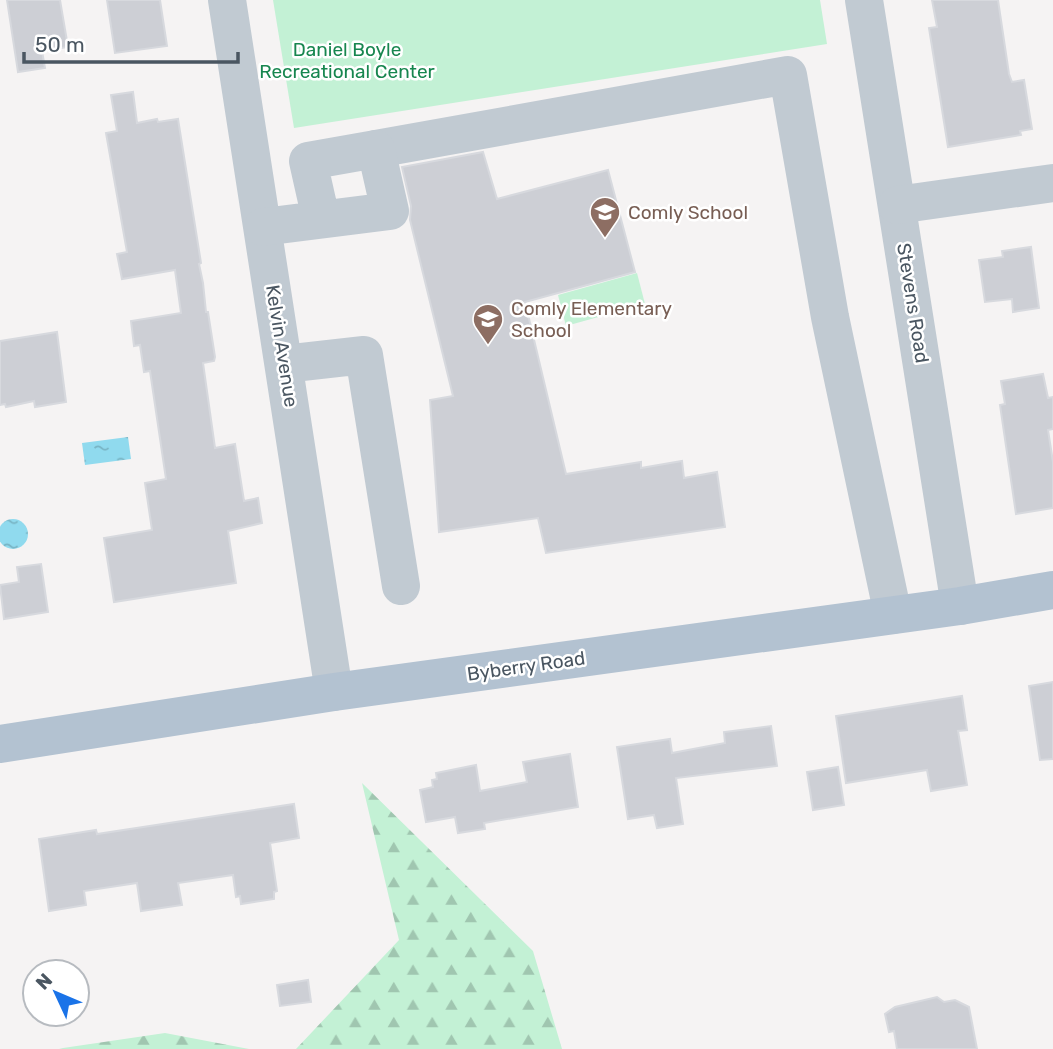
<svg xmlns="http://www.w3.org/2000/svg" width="1053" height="1049" viewBox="0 0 1053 1049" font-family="Rubik,sans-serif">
  <defs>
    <pattern id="forest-firs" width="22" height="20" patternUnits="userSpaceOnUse" patternTransform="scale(1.75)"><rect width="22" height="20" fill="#c3f1d5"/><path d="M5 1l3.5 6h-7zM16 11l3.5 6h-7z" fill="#a0c6b0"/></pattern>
    <pattern id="water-ripples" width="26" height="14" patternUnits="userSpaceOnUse" patternTransform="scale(1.75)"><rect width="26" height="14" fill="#90daee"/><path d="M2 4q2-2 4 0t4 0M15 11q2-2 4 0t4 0" fill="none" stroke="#78b4c4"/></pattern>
  </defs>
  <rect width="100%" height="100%" fill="#f5f3f3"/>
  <!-- forest -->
  <g fill="url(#forest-firs)">
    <path d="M362,783L533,951L562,1049H296L399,940Z"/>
    <path d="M165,1033L249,1049H59L63,1048Z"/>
  </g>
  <!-- park -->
  <g fill="#c3f1d5">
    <path d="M273,0H820L827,44L294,128Z"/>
    <path d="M637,273L645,304L566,326L558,295Z"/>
  </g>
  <!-- water -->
  <g fill="url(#water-ripples)">
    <path d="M128,437L131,459L85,465L82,443Z"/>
    <circle cx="13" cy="534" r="15"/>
  </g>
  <!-- building -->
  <g fill="#cdcfd5" stroke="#d7d9de" stroke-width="2">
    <path d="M7,0H60L68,47L42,51L45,68L18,72Z"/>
    <path d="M107,0H160L167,46L115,53Z"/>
    <path d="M932,0H998L1009,74L1012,82L1024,80L1032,129L1020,131L1021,135L948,147L929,28L937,27Z"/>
    <path d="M133,92L137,123L157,119L158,122L178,119L201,263L199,264L203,283L206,312H208L215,357L214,361L203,363L215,448L235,444L244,501L258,498L262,523L228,531L236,583L114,602L104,538L152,530L145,483L166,479L150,371L144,372L140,345L134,346L131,321L181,313L175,270L122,279L117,254L127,252L106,133L117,131L111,95Z"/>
    <path d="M483,152L497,199L608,170L635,272L525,302L566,474L641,462V468L682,461L684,478L717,472L725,527L546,553L538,518L439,532L430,400L453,396L410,220L411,206L402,167Z"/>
    <path d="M1031,247L1039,308L1013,312L1012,299L985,302L979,260L1003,257L1002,251Z"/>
    <path d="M57,332L66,402L35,407L34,401L6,407L5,404L0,405V341Z"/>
    <path d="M1043,374L1048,398L1053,397V429L1048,430L1053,462V508L1016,514L1000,405L1005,404L1001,381Z"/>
    <path d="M41,564L48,612L4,619L0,585L19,582L17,567Z"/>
    <path d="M1053,682V759L1040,760L1029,686Z"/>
    <path d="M962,696L967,730L958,731L967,785L931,791L927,770L846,783L836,716Z"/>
    <path d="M771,726L777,766L676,778L683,824L657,828L654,815L628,819L617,747L670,739L672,753L725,743L724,732Z"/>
    <path d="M570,754L578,807L484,823L485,829L458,833L455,817L426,822L420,790L433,787L432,780L437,779L436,773L476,765L480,791L527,782L523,762Z"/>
    <path d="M838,767L844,805L813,810L807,772Z"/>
    <path d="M294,804L299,838L270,843L277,891L274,892V899L241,904L240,896L236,897L233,875L178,883L182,905L141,911L137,883L84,891L86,905L49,911L39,839L96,830L97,834Z"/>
    <path d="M308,980L311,1002L280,1006L277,985Z"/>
    <path d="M937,997L944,1002L955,1000L969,1007L977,1049H897L894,1031L889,1032L885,1014L895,1007Z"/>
  </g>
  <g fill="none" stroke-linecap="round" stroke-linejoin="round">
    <!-- minor -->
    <g stroke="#c1cad2" stroke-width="38">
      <path d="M227,0L334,692"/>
      <path d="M864,0L960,606"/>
      <path d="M376,149L788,75L830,317L893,615"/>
      <path d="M897,205L1053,183"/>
      <path d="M263,227L390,211L376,149L308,161L321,219"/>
      <path d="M284,364L364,355L401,586"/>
    </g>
    <!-- major -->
    <path stroke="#b3c2d1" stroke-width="38" d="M0,744L334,692L960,606L1053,590"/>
  </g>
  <!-- icons -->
  <defs>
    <g id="school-pin" transform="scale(1.575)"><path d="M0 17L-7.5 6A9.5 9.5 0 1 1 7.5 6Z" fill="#8d6e63" stroke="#fff"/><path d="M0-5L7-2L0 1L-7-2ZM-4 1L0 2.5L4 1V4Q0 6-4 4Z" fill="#fff"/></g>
  </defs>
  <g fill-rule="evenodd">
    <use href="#school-pin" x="605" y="212"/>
    <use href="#school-pin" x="488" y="319"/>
  </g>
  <g text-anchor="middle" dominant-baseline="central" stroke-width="5" stroke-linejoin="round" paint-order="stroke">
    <!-- park labels -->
    <g font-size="19" fill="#17864f" stroke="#fff">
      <text x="347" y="49">Daniel Boyle<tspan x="347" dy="22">Recreational Center</tspan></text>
    </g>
    <!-- education labels -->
    <g font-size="19" fill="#785e54" stroke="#fff" text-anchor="start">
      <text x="628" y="212">Comly School</text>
      <text x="511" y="308">Comly Elementary<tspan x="511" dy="22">School</tspan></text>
    </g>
    <!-- street labels -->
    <g font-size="19" fill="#4a5661" stroke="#fff">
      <text transform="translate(913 303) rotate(81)">Stevens Road</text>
      <text transform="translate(282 346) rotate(81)">Kelvin Avenue</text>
      <text transform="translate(526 666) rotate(-8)">Byberry Road</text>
    </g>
  </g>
  <!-- north arrow -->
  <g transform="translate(56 993) rotate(314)"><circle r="33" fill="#ffffff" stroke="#b7bbc0" stroke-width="2"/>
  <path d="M0-5L12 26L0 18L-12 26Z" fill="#1a73e8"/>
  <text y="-10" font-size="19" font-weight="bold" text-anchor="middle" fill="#4a5661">N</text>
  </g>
  <!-- scale -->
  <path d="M24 52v10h214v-10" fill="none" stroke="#4a5661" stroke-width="3.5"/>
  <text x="35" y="52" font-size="21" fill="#4a5661" stroke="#ffffff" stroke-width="5" paint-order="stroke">50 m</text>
</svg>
